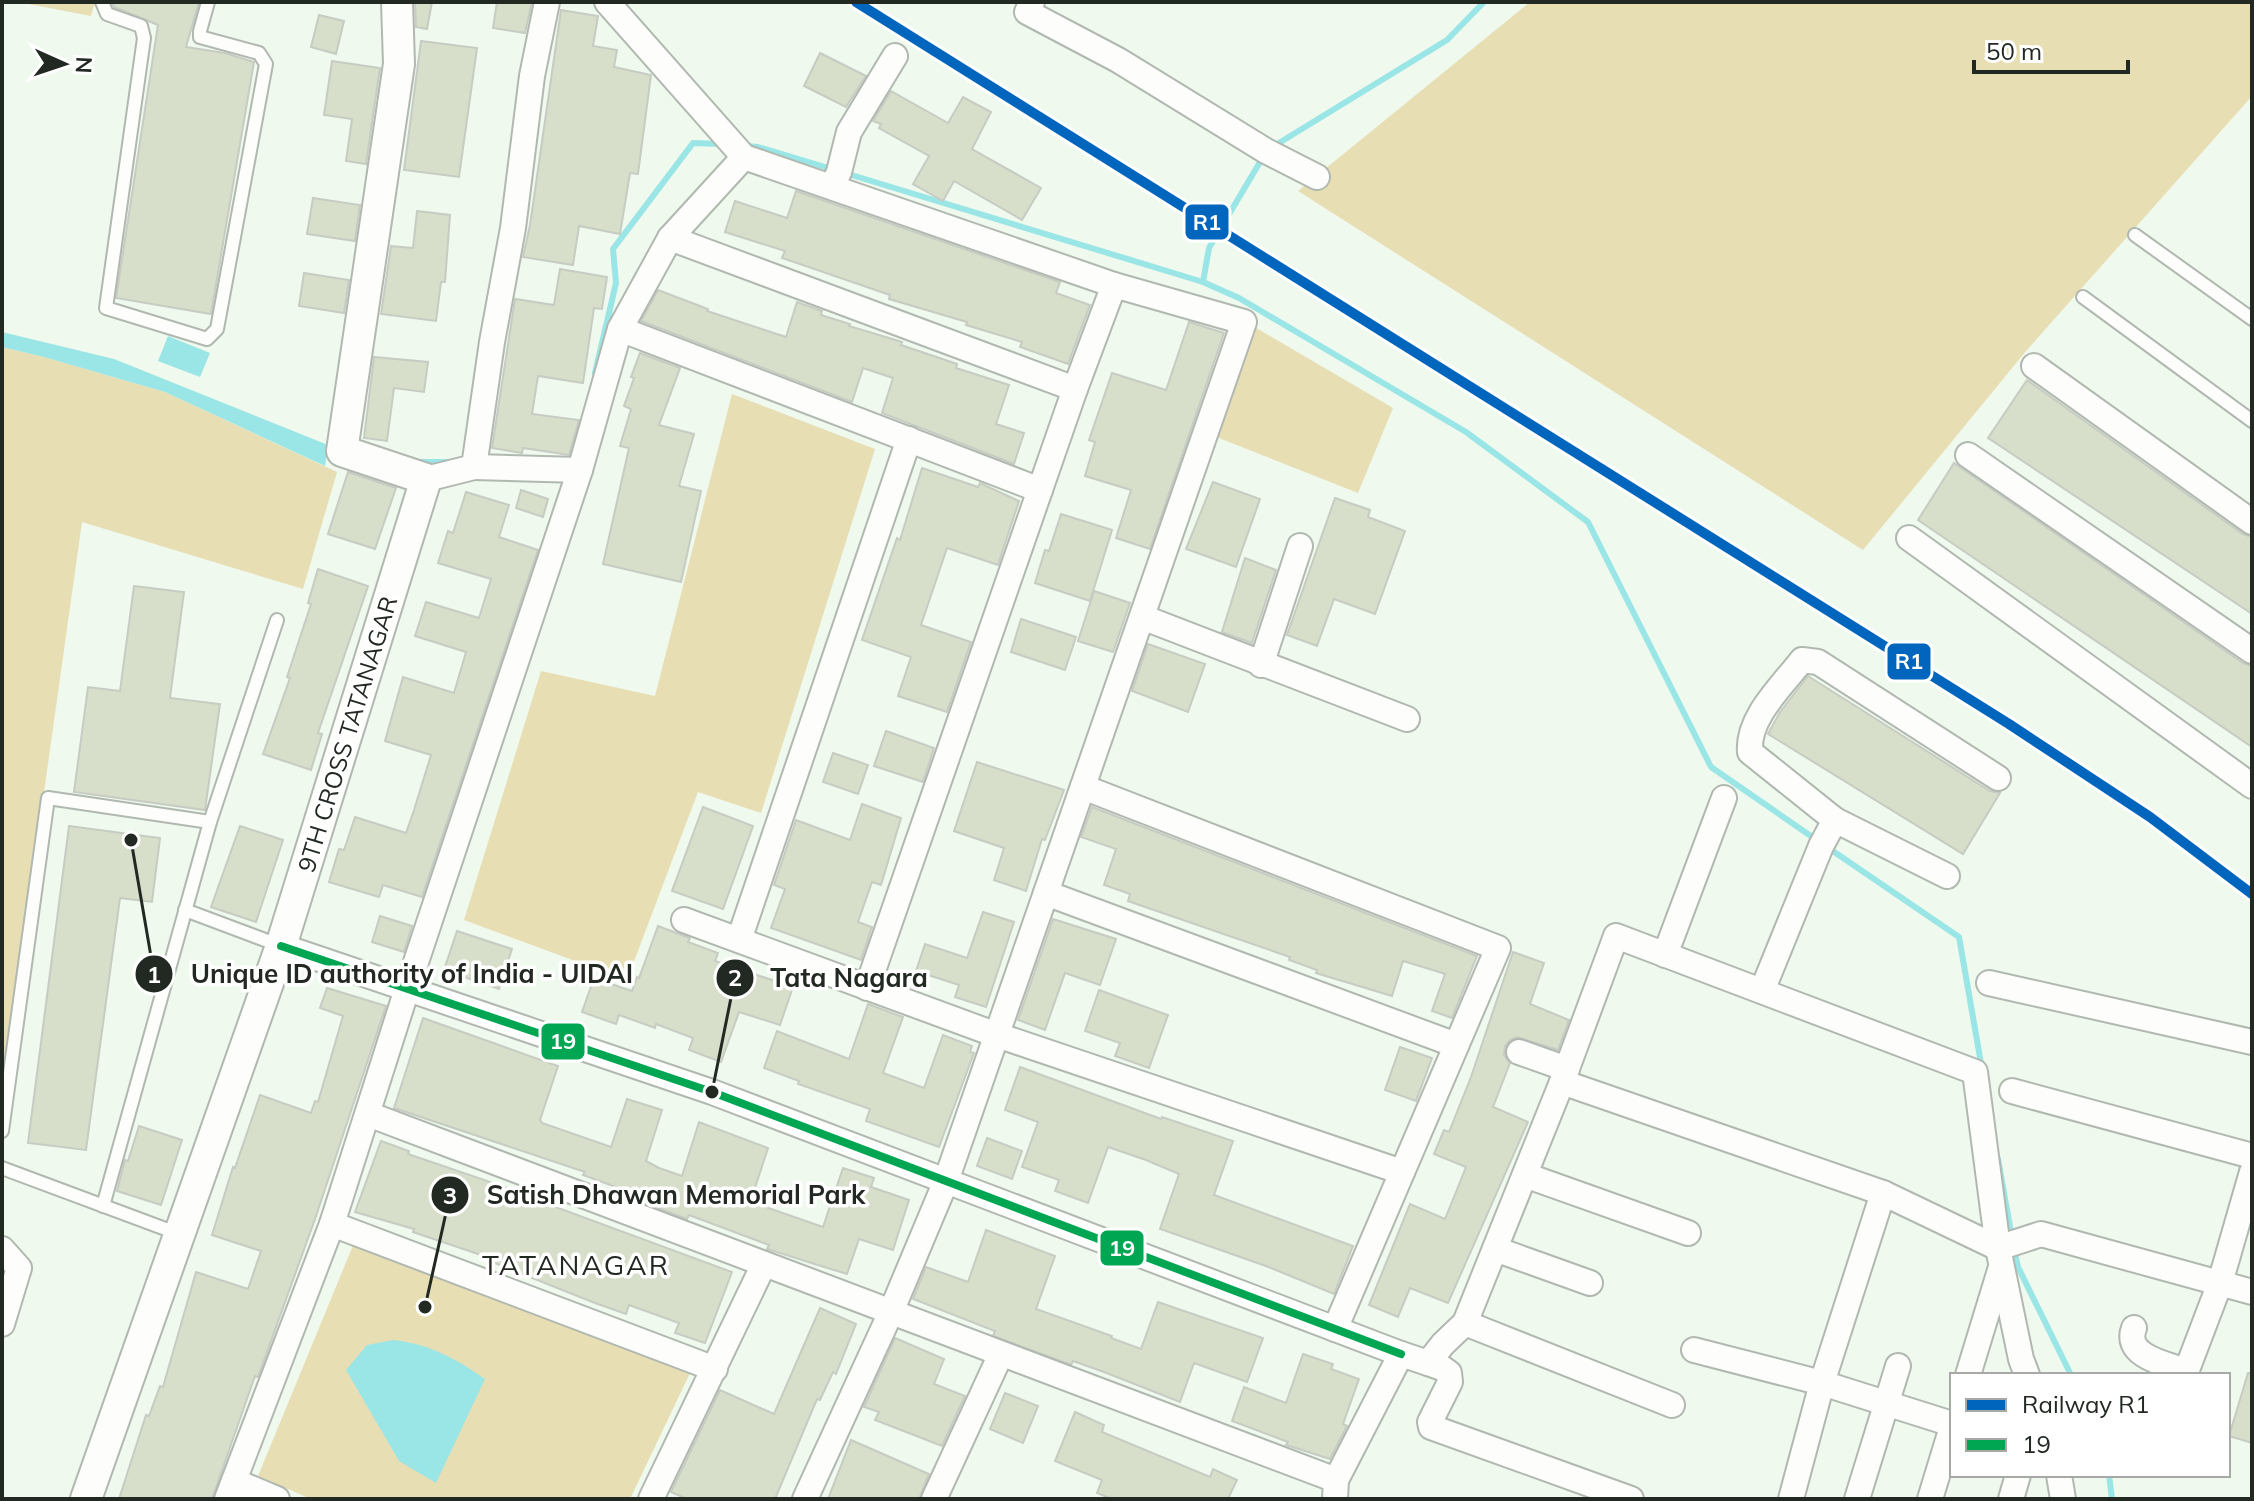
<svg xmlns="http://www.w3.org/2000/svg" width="2254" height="1501" viewBox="0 0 2254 1501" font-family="Mulish,sans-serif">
  <rect width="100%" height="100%" fill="#eff9ee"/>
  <!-- green -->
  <g fill="#e8deb4">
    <path d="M18,2H95L91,16Z"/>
    <path d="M1530,2H2252V96L2026,351L1863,550L1298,191Z"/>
    <path d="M1253,326L1393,408L1358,493L1214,436Z"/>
    <path d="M2,347L44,357L165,392L337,472L303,589L82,522L2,1091Z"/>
    <path d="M732,394L875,449L761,813L698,792L627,980L464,920L541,671L655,696Z"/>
    <path d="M354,1243L691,1371L630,1499H311L258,1476Z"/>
  </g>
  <!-- water -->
  <g fill="#9ae5e6">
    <path d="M2,332L114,359L328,445L325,466L165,392L44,357L2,347Z"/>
    <path d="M168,336L210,353L200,377L158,361Z"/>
    <path d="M393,1340C429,1344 455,1358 485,1379L436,1483L399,1461L346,1370L367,1345Z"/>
  </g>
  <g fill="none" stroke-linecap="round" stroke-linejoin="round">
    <!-- stream -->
    <g stroke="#9ae5e6" stroke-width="6">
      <path d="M745,146L758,147L835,170"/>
      <path d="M1274,146L1447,40L1484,2"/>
      <path d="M845,173L1203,282L1239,298L1466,432L1588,522L1711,767L1818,841"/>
      <path d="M1203,282L1209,248L1263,157"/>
      <path d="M595,373L616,283L613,249L693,143L722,144"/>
      <path d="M414,462H451"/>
      <path d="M1827,847L1959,937L1982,1069"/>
      <path d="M1998,1159L2012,1238"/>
      <path d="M2014,1249L2018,1267L2071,1375"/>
      <path d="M2109,1475L2112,1499"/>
    </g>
  </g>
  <!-- building -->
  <g fill="#d7deca" stroke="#c7ccc3" stroke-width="2">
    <path d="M112,2H199L186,47L225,53L254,62L211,314L116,298L158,25L114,7Z"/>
    <path d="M415,2H432L427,29L416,27Z"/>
    <path d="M497,2H532L525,33L493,28Z"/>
    <path d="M561,10L598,16L593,46L617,50L614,67L651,75L638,174L630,173L620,234L579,226L573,265L523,257L530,225Z"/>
    <path d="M319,15L344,21L336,54L311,47Z"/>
    <path d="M421,41L477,48L459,177L404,170Z"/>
    <path d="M820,53L866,76L846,107L804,86Z"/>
    <path d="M332,61L380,68L366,164L346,161L352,119L324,115Z"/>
    <path d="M891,91L948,123L963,97L991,112L972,149L1041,188L1022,220L954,181L943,201L913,184L929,156L879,128L881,124L873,121Z"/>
    <path d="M796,191L1060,282L1056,293L1090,305L1068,364L1020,347L1022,342L966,325L967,322L889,299L890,295L782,258L785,251L725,232L735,201L787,218Z"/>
    <path d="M313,198L360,205L355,241L307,234Z"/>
    <path d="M417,211L450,215L445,282H441L436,321L381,314L391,246L413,248Z"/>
    <path d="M560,269L607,277L602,309L594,308L583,383L538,376L532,414L579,420L569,455L523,448L522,453L492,448L515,299L554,305Z"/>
    <path d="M304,273L349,280L344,313L299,306Z"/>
    <path d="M658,290L708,309L707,311L786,337L797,302L822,311L821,315L850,324L849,326L902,342L901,345L957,364L956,368L1009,385L996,424L1024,433L1014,464L882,413L893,378L863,368L852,402L641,321Z"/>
    <path d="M1189,322L1224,333L1150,549L1116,538L1131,490L1085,476L1095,442L1089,440L1112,373L1166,390Z"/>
    <path d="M640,353L680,368L659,425L694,434L679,486L701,491L681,582L603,564L629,448L620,446L631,409L624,406L634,378L631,377Z"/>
    <path d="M374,357L428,362L424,392L394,388L387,441L364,438Z"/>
    <path d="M2027,380L2243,534L2252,537V614L1988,438Z"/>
    <path d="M1954,463L2243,663L2252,666V747L1918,520Z"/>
    <path d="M922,468L978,487L980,483L1019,501L998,565L947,548L921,625L971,642L947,712L898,696L911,657L862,640L897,538L900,540Z"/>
    <path d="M348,472L396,488L375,549L328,534Z"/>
    <path d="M1213,482L1260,499L1236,567L1186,549Z"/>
    <path d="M521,490L548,499L543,517L516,508Z"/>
    <path d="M466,492L509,505L499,537L538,550L422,897L383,885L379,897L329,882L339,849L344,850L355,817L406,833L414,810L431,755L385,741L403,677L454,693L466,652L415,636L426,602L479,618L491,579L438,563L448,531L453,533Z"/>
    <path d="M1335,498L1370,510L1368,517L1405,531L1375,614L1334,599L1317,646L1287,635Z"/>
    <path d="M1061,514L1112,530L1090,601L1035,583L1045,550L1049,551Z"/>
    <path d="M1245,558L1276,570L1252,643L1222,632Z"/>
    <path d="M318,569L368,586L318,733L322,734L311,770L263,754L290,678L287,677L311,604L308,603Z"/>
    <path d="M134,586L184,592L170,698L220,704L205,810L74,792L88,687L120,691Z"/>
    <path d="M1094,591L1130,603L1113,652L1078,641Z"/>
    <path d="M1021,619L1076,637L1065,670L1011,652Z"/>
    <path d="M1148,644L1205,664L1188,712L1132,691Z"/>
    <path d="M1808,676L1990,791L2000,793L1963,854L1768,734L1780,712Z"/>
    <path d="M886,731L934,748L923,782L874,766Z"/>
    <path d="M833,753L868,765L858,794L823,782Z"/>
    <path d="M977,762L1064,790L1045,840L1042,839L1026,891L994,880L1004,848L954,831Z"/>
    <path d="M862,804L901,818L881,885L872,882L858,922L872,927L861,960L771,928L785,889L774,885L796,820L850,840Z"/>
    <path d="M703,807L753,826L723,909L672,891Z"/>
    <path d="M1092,807L1477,956L1452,1018L1432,1011L1445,974L1436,971L1403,961L1392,996L1316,973L1317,970L1289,960L1290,957L1128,901L1130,894L1104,885L1116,849L1081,837Z"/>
    <path d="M69,826L160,838L152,902L120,898L86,1150L28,1143Z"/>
    <path d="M240,826L283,840L256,922L211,907Z"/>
    <path d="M983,912L1014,922L986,1007L955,997L959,985L916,971L925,944L967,958Z"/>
    <path d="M380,916L412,926L404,952L372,942Z"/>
    <path d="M1053,919L1116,939L1100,985L1065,973L1045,1030L1018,1020Z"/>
    <path d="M658,926L690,938L688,942L718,953L715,961L793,987L780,1025L739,1012L721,1062L689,1050L693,1038L656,1024L655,1028L619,1015L616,1024L582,1012L594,978L632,991L637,977L639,978Z"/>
    <path d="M457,931L512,949L499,989L444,970Z"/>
    <path d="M1513,952L1544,963L1530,1004L1569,1020L1558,1050L1517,1037L1510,1040L1505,1046L1504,1055L1510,1063L1493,1107L1528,1122L1448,1303L1410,1288L1398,1317L1369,1305L1410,1204L1445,1219L1466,1167L1434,1154L1444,1130L1449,1132L1471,1077Z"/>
    <path d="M327,988L386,1006L315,1219L258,1377L255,1376L212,1499H119L146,1415L149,1416L160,1386L163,1387L196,1272L248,1289L261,1251L212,1235L233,1167L235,1168L260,1095L311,1113L315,1101L318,1102L343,1016L320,1008Z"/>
    <path d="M1099,990L1168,1015L1149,1068L1115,1056L1120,1043L1085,1031Z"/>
    <path d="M868,1004L903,1017L883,1073L924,1088L943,1035L972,1046L970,1052L974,1053L939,1147L866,1121L870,1109L798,1084L799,1081L764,1068L777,1031L849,1059Z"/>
    <path d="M423,1018L558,1066L540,1120L542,1123L611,1147L627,1099L662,1110L646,1161L659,1168L682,1176L699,1122L768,1148L751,1200L755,1201L754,1203L823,1227L843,1168L874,1178L871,1187L909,1200L893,1250L859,1239L847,1274L821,1266L767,1249L769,1245L689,1215L687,1219L636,1200L638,1195L583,1175L585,1172L394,1108Z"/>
    <path d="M1400,1047L1432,1058L1416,1101L1385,1090Z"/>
    <path d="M1020,1067L1161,1119L1162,1117L1233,1141L1214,1195L1353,1246L1334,1294L1266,1266L1160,1229L1179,1174L1146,1160L1108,1147L1088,1203L1055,1191L1059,1180L1022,1167L1038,1122L1005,1110Z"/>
    <path d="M139,1126L182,1140L161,1205L117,1191L125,1160L128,1161Z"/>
    <path d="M987,1138L1022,1151L1012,1179L977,1166Z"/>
    <path d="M381,1141L409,1151L408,1154L543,1200L542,1202L732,1272L705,1343L675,1333L679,1323L629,1305L626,1314L595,1303L492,1262L493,1259L413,1232L414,1229L355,1212Z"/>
    <path d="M986,1230L1055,1256L1036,1309L1112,1336L1111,1338L1141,1349L1158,1302L1263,1338L1247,1382L1194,1363L1180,1402L1104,1372L1073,1361L1071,1365L993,1336L995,1331L913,1299L926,1267L968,1282Z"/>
    <path d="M820,1308L856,1324L836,1374L833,1372L820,1400L817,1399L775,1499H687L671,1492L720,1390L774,1414Z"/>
    <path d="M895,1338L944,1359L934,1384L965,1396L942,1446L875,1420L879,1412L864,1407Z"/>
    <path d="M1303,1354L1333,1364L1331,1369L1359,1379L1343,1424L1347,1426L1330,1459L1286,1445L1288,1442L1232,1421L1244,1387L1286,1403Z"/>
    <path d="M2248,1373H2252V1443L2229,1436Z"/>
    <path d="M1005,1393L1038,1406L1023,1443L990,1429Z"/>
    <path d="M1075,1412L1104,1425L1102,1432L1210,1477L1213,1469L1237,1480L1228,1499H1112L1097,1493L1102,1480L1055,1461Z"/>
    <path d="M851,1440L929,1474L919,1499H828Z"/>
  </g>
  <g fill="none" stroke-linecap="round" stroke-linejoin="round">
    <!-- service casing -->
    <g stroke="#b0b8b0" stroke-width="16">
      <g id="service">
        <path d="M102,2L107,14L141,26L144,38L106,308L207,339L217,329L266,64L259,53L200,37V31L208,2"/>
        <path d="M2135,235L2252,319"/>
        <path d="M2083,297L2252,421"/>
        <path d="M210,822L277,620"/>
        <path d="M185,910L281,946"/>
        <path d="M2,1131L48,798L210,822L103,1206"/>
        <path d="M2,1168L179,1234"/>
      </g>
    </g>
    <!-- minor casing -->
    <g stroke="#b0b8b0" stroke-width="28">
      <g id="minor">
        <path d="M607,2L744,157L1114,285"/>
        <path d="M1032,2L1027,12L1118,60L1266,151L1317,177"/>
        <path d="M832,187L839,172L849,132L895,56"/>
        <path d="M670,238L1075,389"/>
        <path d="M620,329L1040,490"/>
        <path d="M2034,366L2252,522"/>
        <path d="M1968,455L2252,651"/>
        <path d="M474,467L580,470L620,329L670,238L744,157"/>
        <path d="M426,479L474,467L492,342L513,228L532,76L547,2"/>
        <path d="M1909,538L2252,786"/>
        <path d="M1142,617L1407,719"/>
        <path d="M1261,665L1300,546"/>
        <path d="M1083,787L1498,948L1335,1329"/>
        <path d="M1835,820L1947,876"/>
        <path d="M1046,893L1456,1045"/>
        <path d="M684,920L997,1035L1402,1172"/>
        <path d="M739,940L909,439"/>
        <path d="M281,946L712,1092L1401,1354"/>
        <path d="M1665,955L1724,798"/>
        <path d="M1989,983L2252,1042"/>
        <path d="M1762,991L1821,846L1835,820L1750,752C1747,718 1782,686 1802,660L1818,662L1998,778"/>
        <path d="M1519,1052L1567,1069"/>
        <path d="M1562,1082L1883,1193L1998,1248L2041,1234L2252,1292"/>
        <path d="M2012,1091L2252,1156"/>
        <path d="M368,1114C691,1236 1013,1361 1336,1480L1335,1499"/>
        <path d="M1525,1175L1688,1233"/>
        <path d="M332,1224L715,1369"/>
        <path d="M2,1249L19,1268L2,1324"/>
        <path d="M1495,1249L1590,1283"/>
        <path d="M1465,1323L1672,1405"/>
        <path d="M2134,1328C2123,1356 2166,1364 2186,1371"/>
        <path d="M1694,1350L1822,1383L1952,1424"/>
        <path d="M1428,1363L1442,1368L1449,1373L1450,1382L1430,1422L1431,1427L1631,1499"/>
        <path d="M1968,1375L2001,1267"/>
        <path d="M2185,1375L2220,1283L2252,1172"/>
        <path d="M2059,1475L2063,1499"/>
        <path d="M1336,1480L1401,1354L1428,1363L1443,1344L1465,1323L1562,1082L1616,936L1975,1072L1998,1248L2021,1359L2027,1375"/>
        <path d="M234,1481L277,1499"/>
        <path d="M227,1499L332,1224L407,989L580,470"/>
        <path d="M651,1499L764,1264"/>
        <path d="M805,1499L891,1312L946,1181L1244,322L1114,285L1075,389L867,988"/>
        <path d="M934,1499L1000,1356"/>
        <path d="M1791,1499L1822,1383L1883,1193"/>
        <path d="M1857,1499L1898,1366"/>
        <path d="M1930,1499L1952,1427"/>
        <path d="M2011,1499L2018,1475"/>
      </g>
    </g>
    <!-- tertiary casing -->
    <g stroke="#b0b8b0" stroke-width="34">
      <path id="tertiary" d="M86,1499L281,946L426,479L342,451L399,64L397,2"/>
    </g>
    <!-- service -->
    <use href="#service" stroke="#fdfefc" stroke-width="12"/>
    <!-- minor -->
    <use href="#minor" stroke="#fdfefc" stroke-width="24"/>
    <!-- tertiary -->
    <use href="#tertiary" stroke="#fdfefc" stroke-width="30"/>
    <!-- bus-1 casing -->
    <g stroke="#fff" stroke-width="14">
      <path id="bus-1" d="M281,946L712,1092L1401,1354"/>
    </g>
    <!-- bus-1 -->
    <use href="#bus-1" stroke="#00a651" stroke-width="8"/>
    <!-- rail-1 casing -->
    <g stroke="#fff" stroke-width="16">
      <path id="rail-1" d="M856,2L2009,724L2150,817L2252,894"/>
    </g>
    <!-- rail-1 -->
    <use href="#rail-1" stroke="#0065bd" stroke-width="10"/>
  </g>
  <g text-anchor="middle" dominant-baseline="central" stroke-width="7" stroke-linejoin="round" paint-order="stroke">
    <!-- street labels -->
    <g font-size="24" fill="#222822" stroke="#fff">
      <text transform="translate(347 734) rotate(-73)">9TH CROSS TATANAGAR</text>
    </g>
    <!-- quarter labels -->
    <g font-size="28" letter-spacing="2" fill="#222822" stroke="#fff">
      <text x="576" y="1264">TATANAGAR</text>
    </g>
  </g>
  <!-- callouts -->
  <path fill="none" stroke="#222822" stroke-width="3" d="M131 840L154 974M712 1092L735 978M425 1307L450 1195"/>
  <g fill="#222822" stroke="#fff" stroke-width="3">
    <circle cx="131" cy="840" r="8"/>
    <circle cx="712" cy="1092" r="8"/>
    <circle cx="425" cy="1307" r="8"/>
    <circle cx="154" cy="974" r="20"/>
    <circle cx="735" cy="978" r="20"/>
    <circle cx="450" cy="1195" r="20"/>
  </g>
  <g font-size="24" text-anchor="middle" font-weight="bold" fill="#fff">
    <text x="154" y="983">1</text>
    <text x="735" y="986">2</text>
    <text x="450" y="1204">3</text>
  </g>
  <g font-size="26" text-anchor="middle" font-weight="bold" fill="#222822" stroke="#fff" stroke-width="7" stroke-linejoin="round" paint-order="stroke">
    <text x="412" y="983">Unique ID authority of India - UIDAI</text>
    <text x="849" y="987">Tata Nagara</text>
    <text x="676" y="1204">Satish Dhawan Memorial Park</text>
  </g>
  <g stroke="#fff" stroke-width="3">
    <rect x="1184" y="203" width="46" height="38" rx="8" fill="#0065bd"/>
    <rect x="1886" y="642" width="46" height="39" rx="8" fill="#0065bd"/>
    <rect x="540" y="1022" width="46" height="39" rx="8" fill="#00a651"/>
    <rect x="1099" y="1229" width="46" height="38" rx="8" fill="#00a651"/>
  </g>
  <g font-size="22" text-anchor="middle" font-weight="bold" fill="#fff">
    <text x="1207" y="230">R1</text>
    <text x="1909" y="669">R1</text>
    <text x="563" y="1049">19</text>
    <text x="1122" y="1256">19</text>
  </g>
  <!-- border -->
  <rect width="2254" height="1501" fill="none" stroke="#222822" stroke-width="8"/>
  <!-- legend -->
  <rect x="1950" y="1373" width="280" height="104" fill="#ffffff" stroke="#a7a9a7" stroke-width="2"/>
  <rect x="1966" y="1399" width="40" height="12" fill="#0065bd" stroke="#a7a9a7" stroke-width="2"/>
  <text x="2022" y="1413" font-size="24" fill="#222822">Railway R1</text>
  <rect x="1966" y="1439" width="40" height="12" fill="#00a651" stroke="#a7a9a7" stroke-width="2"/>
  <text x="2022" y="1453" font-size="24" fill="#222822">19</text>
  <!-- north arrow -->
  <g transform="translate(64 64) rotate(93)" stroke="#ffffff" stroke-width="6" paint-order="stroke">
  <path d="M0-6L14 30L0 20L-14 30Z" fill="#222822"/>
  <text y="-12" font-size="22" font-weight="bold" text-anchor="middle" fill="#222822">N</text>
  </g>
  <!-- scale -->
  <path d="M1974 60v12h154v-12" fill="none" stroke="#222822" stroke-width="4"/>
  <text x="1986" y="60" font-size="24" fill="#222822" stroke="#ffffff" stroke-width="6" paint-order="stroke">50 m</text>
</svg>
